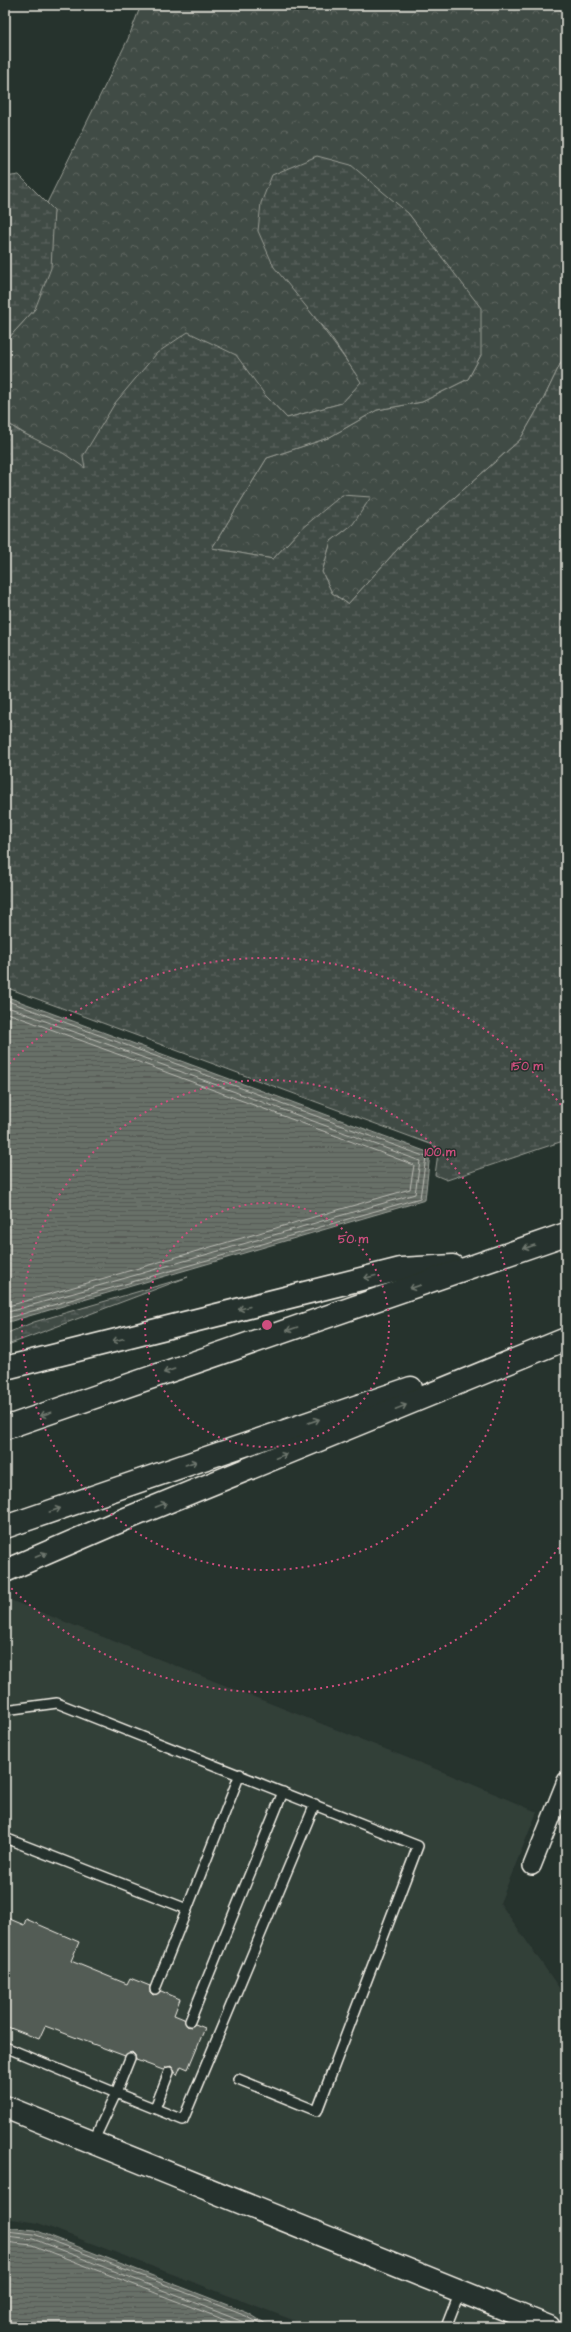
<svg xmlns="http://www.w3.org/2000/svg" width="571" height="2332" viewBox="0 0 571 2332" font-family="'Architects Daughter',sans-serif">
  <defs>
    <pattern id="forest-crowns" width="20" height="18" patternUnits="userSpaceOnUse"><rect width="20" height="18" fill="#414b45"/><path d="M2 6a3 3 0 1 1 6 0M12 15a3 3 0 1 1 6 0" fill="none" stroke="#5d6560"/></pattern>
    <pattern id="wetland-marsh" width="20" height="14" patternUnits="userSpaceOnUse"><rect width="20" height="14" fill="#414b45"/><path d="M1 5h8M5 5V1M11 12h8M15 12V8" fill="none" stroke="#5d6560"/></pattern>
    <pattern id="water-rules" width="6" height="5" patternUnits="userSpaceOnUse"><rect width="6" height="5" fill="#676f68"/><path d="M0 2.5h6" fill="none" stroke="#565a55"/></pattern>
  </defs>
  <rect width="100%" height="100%" fill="#26332d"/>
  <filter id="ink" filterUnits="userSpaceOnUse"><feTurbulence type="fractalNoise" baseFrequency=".025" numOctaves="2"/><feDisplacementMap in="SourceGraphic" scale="8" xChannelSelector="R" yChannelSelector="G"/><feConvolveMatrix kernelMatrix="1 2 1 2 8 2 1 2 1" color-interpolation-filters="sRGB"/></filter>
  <g filter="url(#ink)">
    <!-- built -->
    <g fill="#333f39">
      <path d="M5,1598L448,1774L537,1812L500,1903L566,1998V2313L563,2322L5,2096Z"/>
      <path d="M5,2117L523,2327H296L298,2322L38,2223L5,2218Z"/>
    </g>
    <!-- forest -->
    <path fill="url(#forest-crowns)" stroke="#9a9e96" d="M141,5H566V352L544,398L520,440L405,541L348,604L332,593L322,572L331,541L353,524L301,529L273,559L212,548L267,458L328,438L377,410L422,402L468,379L481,355L443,260L408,213L305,304L362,382L342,403L287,418L265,395L85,469C59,451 30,439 5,421V342L35,309L54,211L47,203L128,39Z"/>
    <!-- wetland -->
    <g fill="url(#wetland-marsh)" stroke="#9a9e96">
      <path d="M317,156L351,165L408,213L481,308V355L468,379L422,402L377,410L328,438L267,458L212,548L273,559L301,529L342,495L371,497L353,524L331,541L322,572L332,593L348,604L405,541L520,440L544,398L566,352V1140L447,1180L435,1175L438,1153L433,1145L5,987V421L17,430L63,453L85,468L83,456L115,403L157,353L188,332L236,355L265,395L287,418L342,403L361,382L330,336L274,267L258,231L261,203L272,175Z"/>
      <path d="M19,175L54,210L51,268L35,309L5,342V177Z"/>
      <path d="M188,1277L5,1346V1334L34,1322Z"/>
    </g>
    <!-- water -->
    <g fill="url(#water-rules)" stroke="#9fa39b">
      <path d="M5,996L430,1153L425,1200L5,1323Z"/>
      <path d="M5,2227L35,2230L248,2313L271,2327H5Z"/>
    </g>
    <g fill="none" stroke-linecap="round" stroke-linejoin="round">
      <!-- shore -->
      <g stroke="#bcbdb5" stroke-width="1">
        <path d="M5,1000L426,1157L420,1198L5,1319"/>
        <path d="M5,1006L420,1161L415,1194L5,1313"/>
        <path d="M5,1012L414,1165L410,1189L5,1307"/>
        <path d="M5,2231L34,2234L246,2316L266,2327"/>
        <path d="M5,2236L33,2239L256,2327"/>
        <path d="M5,2242L32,2245L243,2327"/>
      </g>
    </g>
    <!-- building -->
    <path fill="#525c55" stroke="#f4f1e8" d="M5,1917L24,1925L26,1919L79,1942L71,1961L127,1984L130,1978L150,1986V1992L153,1995L161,1991L180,1999L174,2015L184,2019L187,2026L191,2027L195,2024L205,2028L188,2069L181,2066L177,2075L171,2066L163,2070L136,2060L135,2055L132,2052L125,2056L45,2026L39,2039L5,2026Z"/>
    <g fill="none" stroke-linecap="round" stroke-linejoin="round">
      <!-- service casing -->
      <g stroke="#f4f1e8" stroke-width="12">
        <g id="service">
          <path d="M5,1710L57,1703L418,1846L317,2111L238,2079"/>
          <path d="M5,1838L187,1909L240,1774"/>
          <path d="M155,1989L187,1909"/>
          <path d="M190,2021L283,1792"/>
          <path d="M5,2047L116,2093L93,2142"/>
          <path d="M130,2058L116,2093L183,2120L315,1804"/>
          <path d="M155,2108L169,2072"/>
          <path d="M446,2327L460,2291"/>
        </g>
      </g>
      <!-- minor casing -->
      <g stroke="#f4f1e8" stroke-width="20">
        <path id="minor" d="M532,1866L566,1781"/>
      </g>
      <!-- primary casing -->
      <g stroke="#f4f1e8" stroke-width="25">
        <path id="primary" d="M5,2107L549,2327"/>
      </g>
      <!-- motorway casing -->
      <g stroke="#f4f1e8" stroke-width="25">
        <g id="motorway">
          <path d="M5,1368L401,1269L453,1266"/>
          <path d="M5,1428L566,1234"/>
          <path d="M5,1527L411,1388"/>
          <path d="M5,1571L111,1525L566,1339"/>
        </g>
      </g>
      <!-- service -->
      <use href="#service" stroke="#26332d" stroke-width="9"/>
      <!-- minor -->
      <use href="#minor" stroke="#26332d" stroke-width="17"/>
      <!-- primary -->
      <use href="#primary" stroke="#26332d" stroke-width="22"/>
      <!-- motorway -->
      <use href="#motorway" stroke="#26332d" stroke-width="22"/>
    </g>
    <!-- one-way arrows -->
    <defs><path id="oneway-shaft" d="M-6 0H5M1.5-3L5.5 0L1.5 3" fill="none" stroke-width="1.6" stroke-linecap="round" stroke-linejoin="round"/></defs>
    <g stroke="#6e766e">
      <use href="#oneway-shaft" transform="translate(529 1247) rotate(161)"/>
      <use href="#oneway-shaft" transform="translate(370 1277) rotate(166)"/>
      <use href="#oneway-shaft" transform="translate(415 1287) rotate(161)"/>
      <use href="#oneway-shaft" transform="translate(244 1308) rotate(166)"/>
      <use href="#oneway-shaft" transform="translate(292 1329) rotate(161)"/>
      <use href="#oneway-shaft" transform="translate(118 1340) rotate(166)"/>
      <use href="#oneway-shaft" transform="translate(169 1371) rotate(161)"/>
      <use href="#oneway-shaft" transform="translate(401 1407) rotate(-22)"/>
      <use href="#oneway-shaft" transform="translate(46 1414) rotate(161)"/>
      <use href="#oneway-shaft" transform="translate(314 1421) rotate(-19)"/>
      <use href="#oneway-shaft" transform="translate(281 1456) rotate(-22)"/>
      <use href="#oneway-shaft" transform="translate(191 1463) rotate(-19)"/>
      <use href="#oneway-shaft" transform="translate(161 1505) rotate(-22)"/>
      <use href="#oneway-shaft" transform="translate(55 1510) rotate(-19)"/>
      <use href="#oneway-shaft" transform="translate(41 1555) rotate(-23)"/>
    </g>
  </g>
  <!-- distance rings -->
  <g fill="none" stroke="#ce4e7e" stroke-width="2" stroke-dasharray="2 4">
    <circle cx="267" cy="1325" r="122"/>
    <circle cx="267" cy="1325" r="245"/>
    <path d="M566 1538A367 367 0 0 1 5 1582M5 1068A367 367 0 0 1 566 1112"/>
  </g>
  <circle cx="267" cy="1325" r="6" fill="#ce4e7e" stroke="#26332d" stroke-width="2"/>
  <g font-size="12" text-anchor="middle" font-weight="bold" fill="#ce4e7e" stroke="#26332d" stroke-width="3" stroke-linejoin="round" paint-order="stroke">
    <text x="527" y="1070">150 m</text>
    <text x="440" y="1156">100 m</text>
    <text x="353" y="1243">50 m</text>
  </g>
  <!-- margin -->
  <rect width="571" height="2332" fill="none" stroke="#26332d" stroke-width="20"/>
  <rect x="10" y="10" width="551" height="2312" fill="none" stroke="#f4f1e8" stroke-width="1.5" filter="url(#ink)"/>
</svg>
